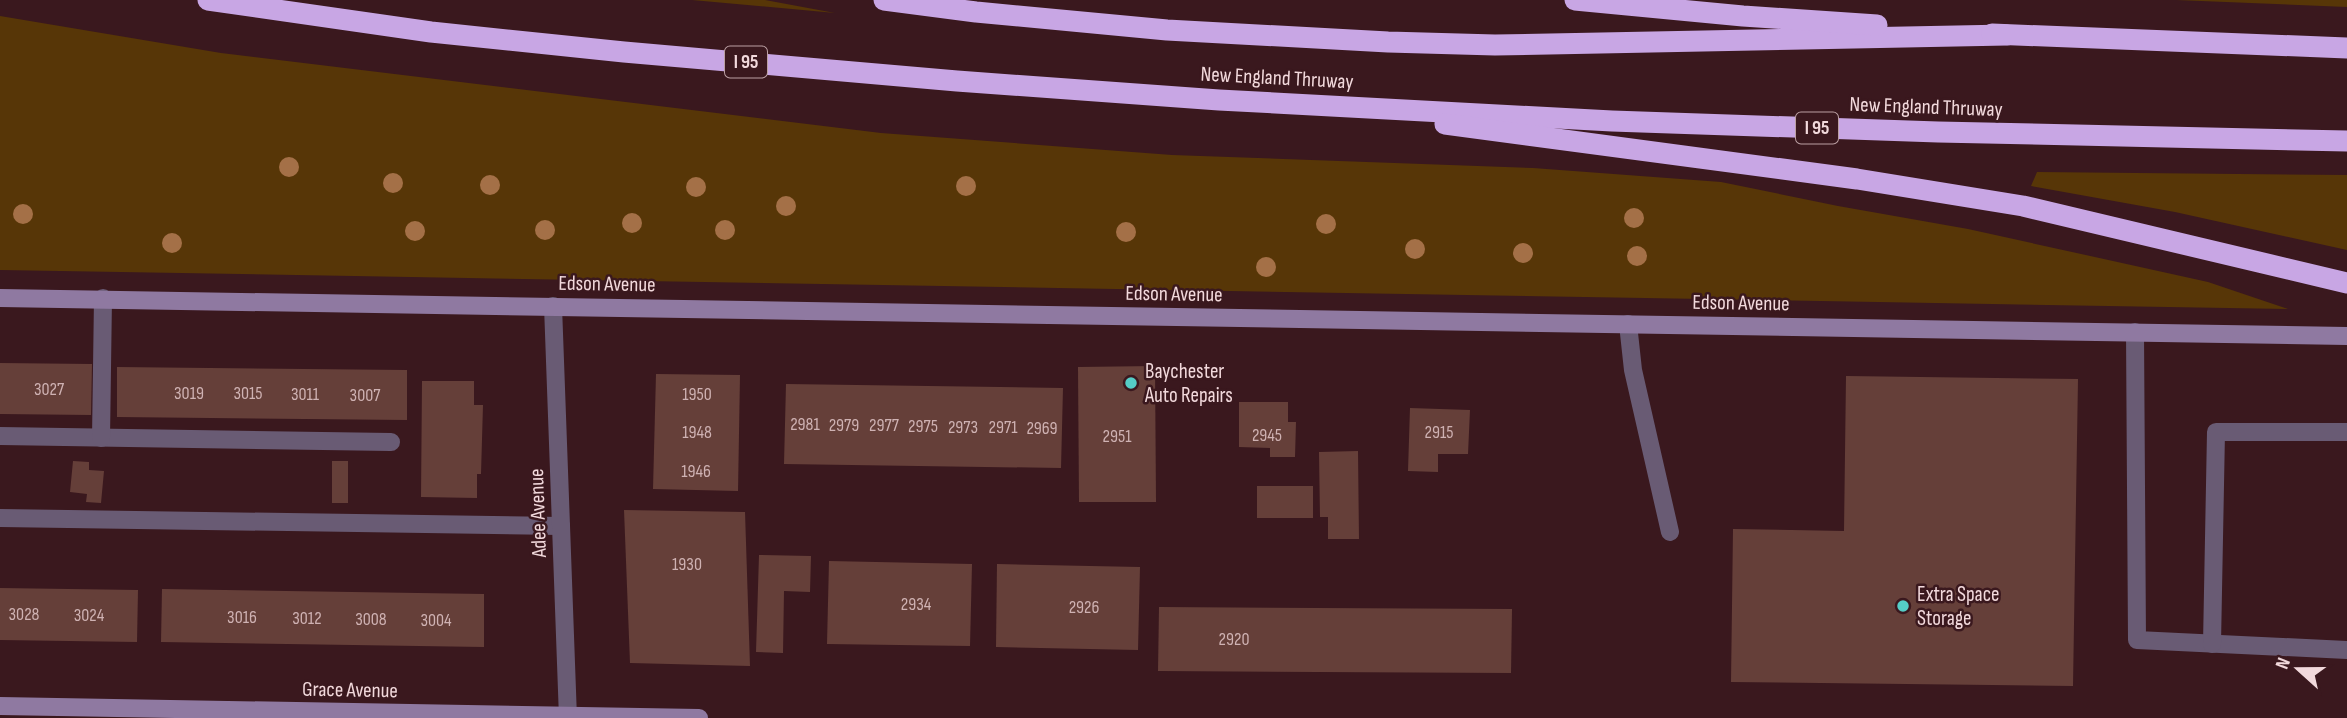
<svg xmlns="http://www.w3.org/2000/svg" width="2347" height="718" viewBox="0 0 2347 718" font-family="'Sofia Sans Condensed',sans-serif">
  <rect width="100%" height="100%" fill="#3a181e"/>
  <!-- green -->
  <g fill="#573607">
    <path d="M692,0H765L835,13Z"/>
    <path d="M2176,0H2347V7Z"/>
    <path d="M0,16L221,53L881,133L1172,155L1533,168L1721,182L1838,206L1968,229L2208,282L2288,309L0,270Z"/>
    <path d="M2037,172L2347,175V250L2175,212L2031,186Z"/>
  </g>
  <!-- building -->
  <g fill="#653f39">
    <path d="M0,363L92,364L91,415L0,414Z"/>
    <path d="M1155,366L1156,502H1079L1078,367Z"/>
    <path d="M117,367L407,370V420L117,417Z"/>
    <path d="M656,374L740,375L738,491L653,489Z"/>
    <path d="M1846,376L2078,379L2073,686L1731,682L1733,529L1844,531Z"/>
    <path d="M422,381H474V405H483L481,474H477V498L421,497Z"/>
    <path d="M786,384L1063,388L1061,468L784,464Z"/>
    <path d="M1239,402H1288V422H1296L1295,457H1270V448L1239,447Z"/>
    <path d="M1410,408L1470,410L1468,454H1438V472L1408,471Z"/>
    <path d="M1358,451L1359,539H1328V517H1320L1319,452Z"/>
    <path d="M73,461L89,462V470L104,471L101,503L86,502L87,494L70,492Z"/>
    <rect x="332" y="461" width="16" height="42"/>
    <rect x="1257" y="486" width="56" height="32"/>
    <path d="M624,510L745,512L750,666L630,663Z"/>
    <path d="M759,555L811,556L810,592L784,591L783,653L756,652Z"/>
    <path d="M829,561L972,564L970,646L827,644Z"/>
    <path d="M997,564L1140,567L1138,650L996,647Z"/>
    <path d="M0,588L138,590L137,642L0,640Z"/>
    <path d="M162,589L484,594V647L161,642Z"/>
    <path d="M1159,607L1512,609L1511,673L1158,671Z"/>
  </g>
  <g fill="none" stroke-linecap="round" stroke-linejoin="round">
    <!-- lane -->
    <g stroke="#695b74" stroke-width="18">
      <path d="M1628,324L1633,370L1670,532"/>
      <path d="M2135,332L2137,640L2347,650"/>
      <path d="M0,436L391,442"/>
      <path d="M101,438L103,298"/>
      <path d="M0,518L561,526"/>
      <path d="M2212,644L2216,432H2347"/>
    </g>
    <!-- street -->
    <path stroke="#695b74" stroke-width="18" d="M553,306L568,718"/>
    <!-- secondary -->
    <g stroke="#8f79a1" stroke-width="18">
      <path d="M0,298L2347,336"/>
      <path d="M0,706L699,718"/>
    </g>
    <!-- highway -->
    <g stroke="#c8a6e4" stroke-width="21">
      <path d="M208,0L431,32L624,52L957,81L1219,100L1612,121L1938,132L2347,141"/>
      <path d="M884,0L976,12L1167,30L1388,42L1495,45L2007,35"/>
      <path d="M1575,0L1743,16L1877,25"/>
      <path d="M1992,34L2347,48"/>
      <path d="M1445,124L1857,179L2023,206L2347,283"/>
    </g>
  </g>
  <!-- trees -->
  <g fill="#a47047">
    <circle cx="289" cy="167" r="10"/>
    <circle cx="393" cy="183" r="10"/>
    <circle cx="490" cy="185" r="10"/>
    <circle cx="966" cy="186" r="10"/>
    <circle cx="696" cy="187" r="10"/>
    <circle cx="786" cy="206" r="10"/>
    <circle cx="23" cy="214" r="10"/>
    <circle cx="1634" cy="218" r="10"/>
    <circle cx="632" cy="223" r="10"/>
    <circle cx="1326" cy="224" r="10"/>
    <circle cx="545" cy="230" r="10"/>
    <circle cx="725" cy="230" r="10"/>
    <circle cx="415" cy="231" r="10"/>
    <circle cx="1126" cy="232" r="10"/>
    <circle cx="172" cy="243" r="10"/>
    <circle cx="1415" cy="249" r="10"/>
    <circle cx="1523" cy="253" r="10"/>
    <circle cx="1637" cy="256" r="10"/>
    <circle cx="1266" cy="267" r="10"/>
  </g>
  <!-- markers -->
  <g fill="#55cdc6" stroke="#3a181e" stroke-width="2.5">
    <circle cx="1131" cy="383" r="7"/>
    <circle cx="1903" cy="606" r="7"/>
  </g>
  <g text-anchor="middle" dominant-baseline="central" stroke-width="5" stroke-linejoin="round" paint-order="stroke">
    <!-- number labels -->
    <g font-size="18" fill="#cfb2b3">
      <text x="49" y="389">3027</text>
      <text x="189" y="393">3019</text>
      <text x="248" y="393">3015</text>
      <text x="305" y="394">3011</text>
      <text x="697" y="394">1950</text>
      <text x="365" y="395">3007</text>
      <text x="805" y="424">2981</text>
      <text x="844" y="425">2979</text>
      <text x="884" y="425">2977</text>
      <text x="923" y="426">2975</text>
      <text x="963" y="427">2973</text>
      <text x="1003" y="427">2971</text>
      <text x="1042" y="428">2969</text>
      <text x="697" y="432">1948</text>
      <text x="1439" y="432">2915</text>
      <text x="1267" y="435">2945</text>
      <text x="1117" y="436">2951</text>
      <text x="696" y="471">1946</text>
      <text x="687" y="564">1930</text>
      <text x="916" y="604">2934</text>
      <text x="1084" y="607">2926</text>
      <text x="24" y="614">3028</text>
      <text x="89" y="615">3024</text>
      <text x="242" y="617">3016</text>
      <text x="307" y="618">3012</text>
      <text x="371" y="619">3008</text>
      <text x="436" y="620">3004</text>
      <text x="1234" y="639">2920</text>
    </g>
    <!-- shield labels -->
    <g fill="#3a181e" stroke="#bb9fa3" stroke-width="2">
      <rect x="725" y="46.5" width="42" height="31" rx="5"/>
      <rect x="1796" y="112.5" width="42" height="31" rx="5"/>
    </g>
    <g font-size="19" font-weight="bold" fill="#f2d9dc">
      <text x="746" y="62">I 95</text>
      <text x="1817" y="128">I 95</text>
    </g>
    <!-- street labels -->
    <g font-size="21" fill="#f2d9dc" stroke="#3a181e">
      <text transform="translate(1277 78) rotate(3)">New England Thruway</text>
      <text transform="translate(1926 107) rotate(2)">New England Thruway</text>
      <text transform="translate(607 284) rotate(1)">Edson Avenue</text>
      <text transform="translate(1174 294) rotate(1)">Edson Avenue</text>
      <text transform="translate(1741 303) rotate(1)">Edson Avenue</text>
      <text transform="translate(538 513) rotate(-92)">Adee Avenue</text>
      <text transform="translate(350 690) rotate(1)">Grace Avenue</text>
    </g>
    <!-- poi labels -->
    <g font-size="21" fill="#f2d9dc" stroke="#3a181e" text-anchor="start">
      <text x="1145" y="371">Baychester<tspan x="1145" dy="24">Auto Repairs</tspan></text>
      <text x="1917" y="594">Extra Space<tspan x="1917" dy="24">Storage</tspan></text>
    </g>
  </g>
  <!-- north arrow -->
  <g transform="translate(2298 669) rotate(291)" stroke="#3a181e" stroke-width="5" paint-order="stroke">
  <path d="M0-5L12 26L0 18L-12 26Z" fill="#f2d9dc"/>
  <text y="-10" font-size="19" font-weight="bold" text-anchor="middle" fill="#f2d9dc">N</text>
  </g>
</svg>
